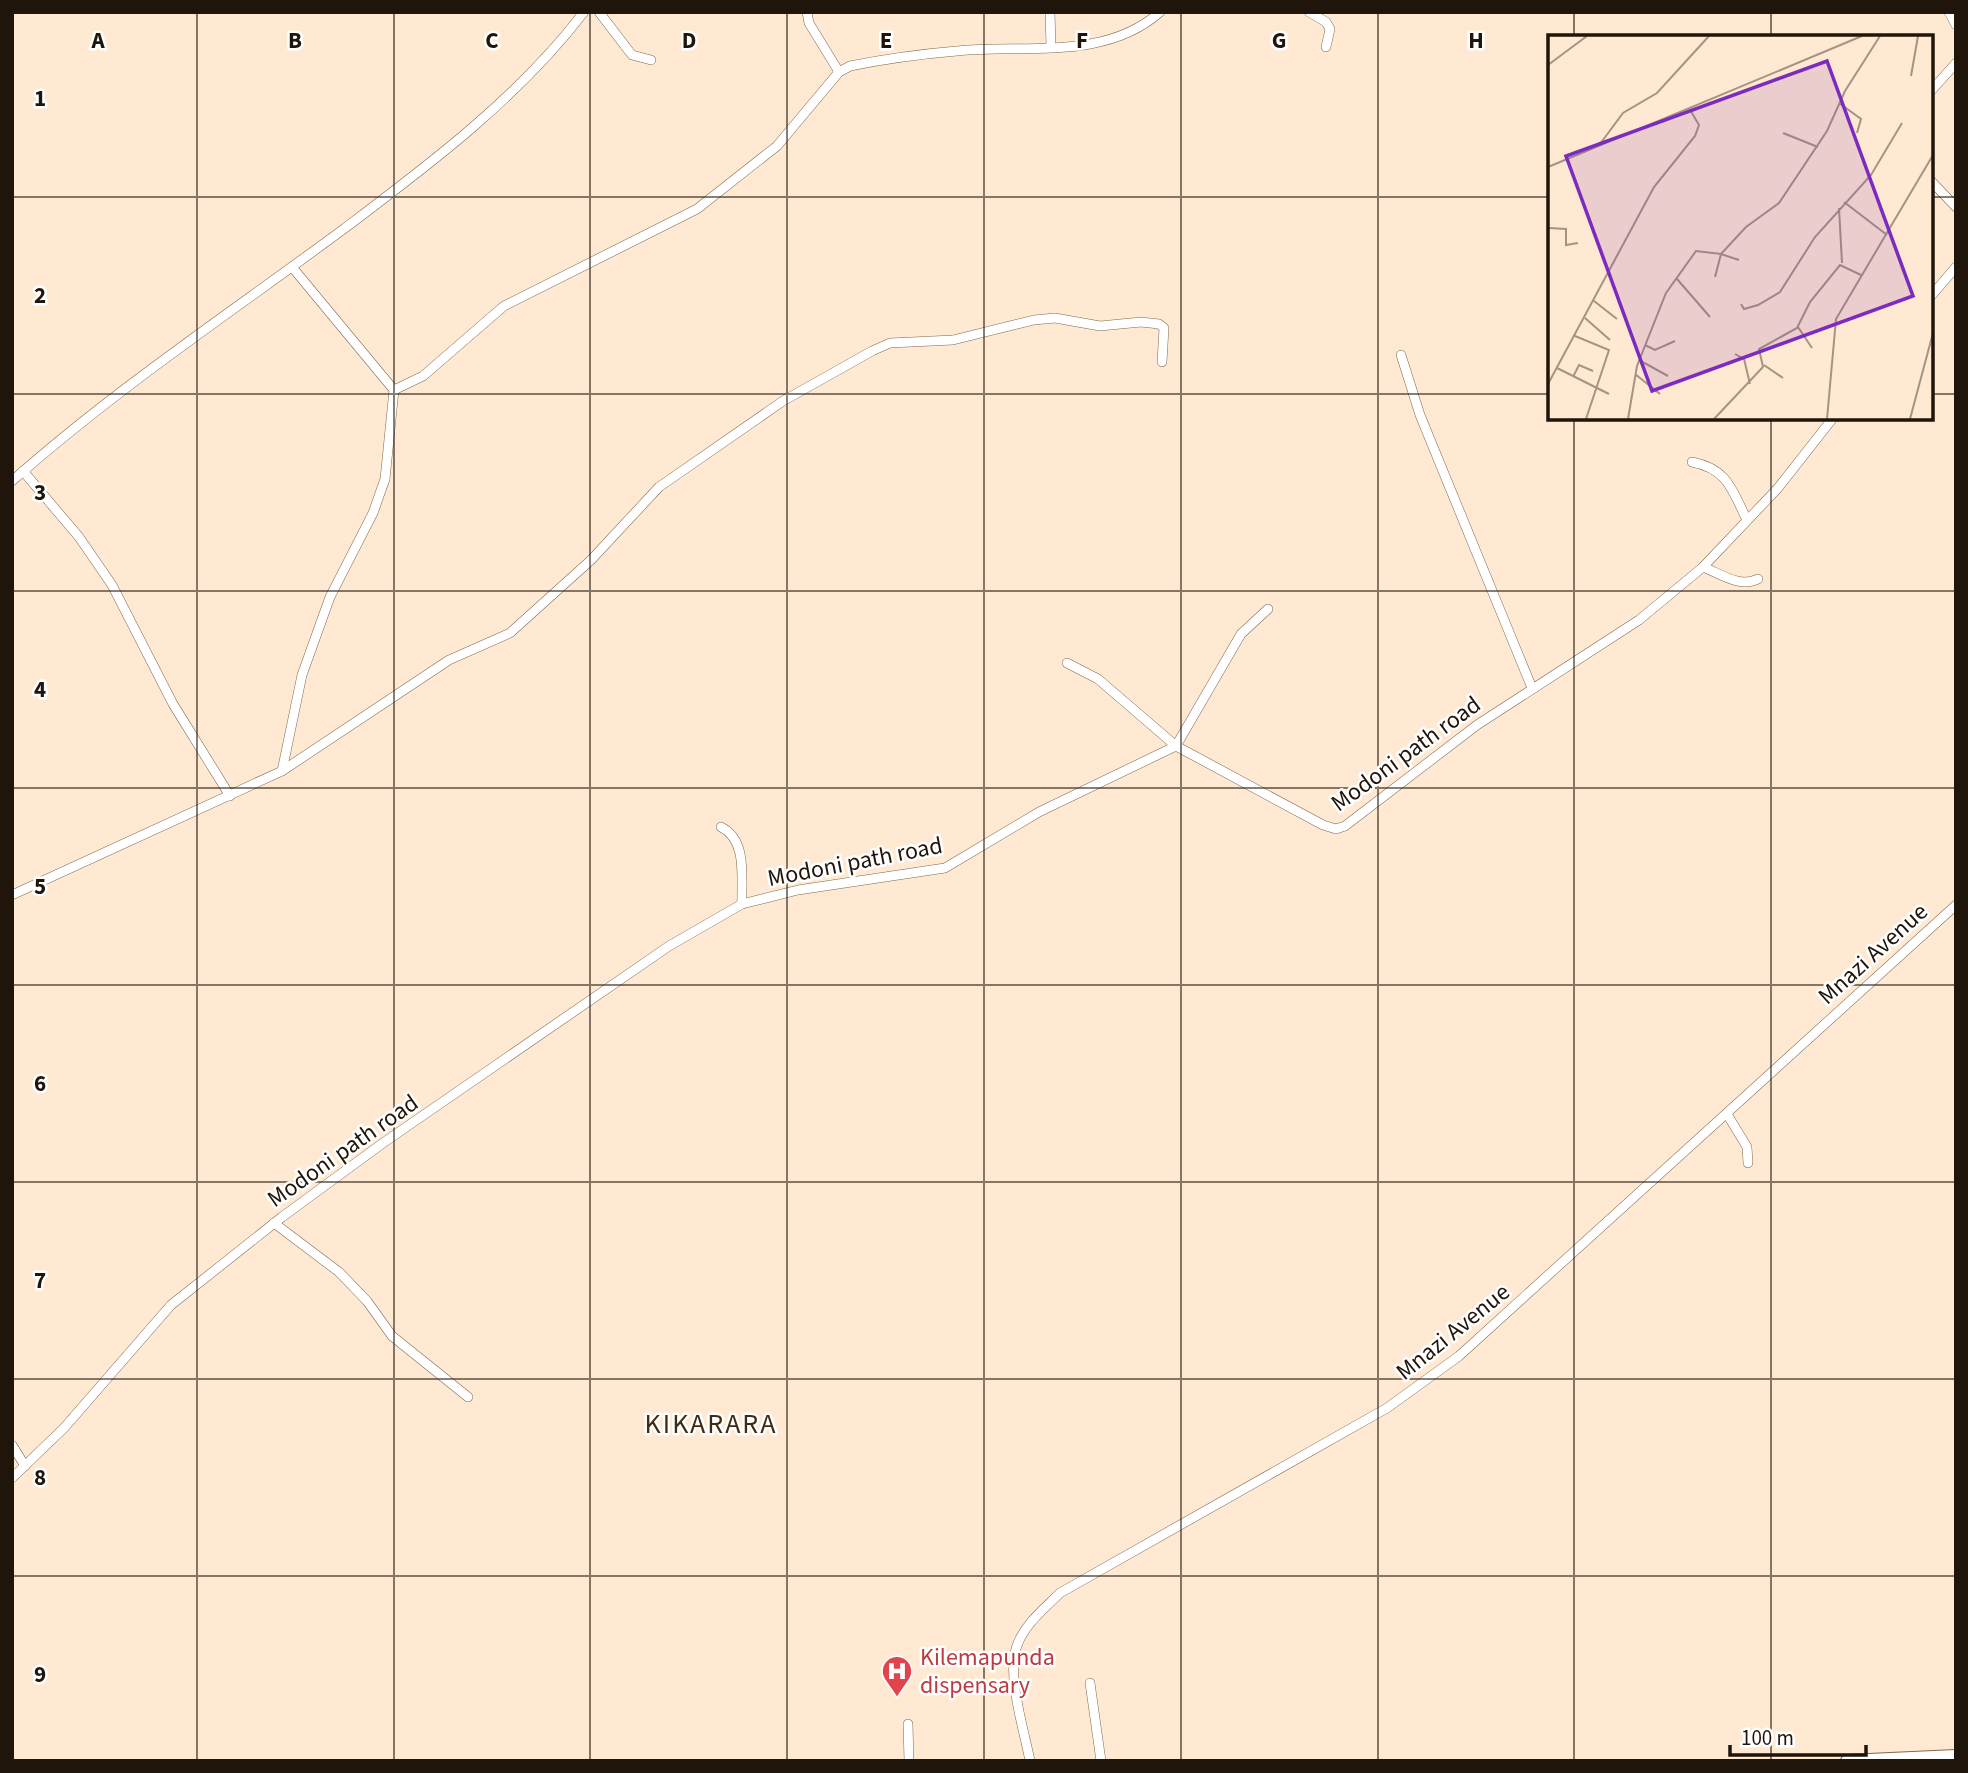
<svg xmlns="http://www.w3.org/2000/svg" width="1968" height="1773" viewBox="0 0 1968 1773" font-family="'Source Sans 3',sans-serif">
  <rect width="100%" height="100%" fill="#ffe9d2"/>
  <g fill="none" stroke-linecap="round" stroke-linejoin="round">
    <!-- minor casing -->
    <g stroke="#7f684e" stroke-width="10">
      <g id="minor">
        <path d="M599,12L632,55L651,60"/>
        <path d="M807,12L809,23L839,72"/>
        <path d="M1050,12L1051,47"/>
        <path d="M1309,12L1326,22L1330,29L1326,47"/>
        <path d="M1949,12L1956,25"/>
        <path d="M1931,91L1956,63"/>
        <path d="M1931,181L1956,207"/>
        <path d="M292,267L394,390L423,376L504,306L697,209L777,146L839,72L850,66C885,59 921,54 957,51C1025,44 1105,61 1160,12"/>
        <path d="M1931,296L1956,267"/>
        <path d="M1401,355L1420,415L1532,688"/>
        <path d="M1692,462C1728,469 1732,490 1747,520"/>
        <path d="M23,471L79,537L112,585L173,704L230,796"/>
        <path d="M12,481C117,388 233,311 345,228C430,164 519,97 584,12"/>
        <path d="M1703,567C1721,574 1740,588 1758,579"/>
        <path d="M1067,663L1098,679L1176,746L1241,634L1268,609"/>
        <path d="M282,771L302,675L330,597L373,513L385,479L394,390"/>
        <path d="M721,827C748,840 741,879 742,904"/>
        <path d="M12,895L282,771L449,660L510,633L591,560L659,487L783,401L872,351L890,343L953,340L1034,320L1055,318L1100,326L1141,322L1159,324L1164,328L1162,362"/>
        <path d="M1727,1114L1747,1147L1748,1163"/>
        <path d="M274,1223L339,1272L367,1301L392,1336L468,1397"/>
        <path d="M12,1445L25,1466"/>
        <path d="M12,1478L64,1428L171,1305L282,1217L383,1143L669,946L742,904L798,890L945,868L1039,812L1176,746L1323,825L1336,829L1345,826L1477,725L1639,620L1703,567L1778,488L1833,418"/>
        <path d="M1090,1683L1101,1761"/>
        <path d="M908,1724L909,1761"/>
        <path d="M1030,1761C1024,1729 1005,1672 1018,1643C1026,1623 1045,1608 1060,1593L1387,1408L1459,1356L1956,905"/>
      </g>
    </g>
    <!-- tertiary casing -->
    <g stroke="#7f684e" stroke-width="14">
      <path id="tertiary" d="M1847,1761L1956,1756"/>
    </g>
    <!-- minor -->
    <use href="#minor" stroke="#fff" stroke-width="9"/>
    <!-- tertiary -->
    <use href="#tertiary" stroke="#fff" stroke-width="12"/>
  </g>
  <!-- grid -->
  <path fill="none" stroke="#1f150b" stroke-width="2" stroke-opacity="0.55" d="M197,12V1761M394,12V1761M590,12V1761M787,12V1761M984,12V1761M1181,12V1761M1378,12V1761M1574,12V37M1771,12V37M12,197H1550M1931,197H1956M12,394H1550M1931,394H1956M1574,418V1761M1771,418V1761M12,591H1956M12,788H1956M12,985H1956M12,1182H1956M12,1379H1956M12,1576H1956"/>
  <!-- icons -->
  <defs>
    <g id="hospital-pin" transform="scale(1.575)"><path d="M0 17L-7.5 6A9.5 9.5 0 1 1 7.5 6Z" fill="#e0444e" stroke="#fff"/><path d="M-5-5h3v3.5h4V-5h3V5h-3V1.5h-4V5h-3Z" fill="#fff"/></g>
  </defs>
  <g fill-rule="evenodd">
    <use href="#hospital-pin" x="897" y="1671"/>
  </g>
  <g text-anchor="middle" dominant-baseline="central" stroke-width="5" stroke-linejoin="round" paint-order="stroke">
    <!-- street labels -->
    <g font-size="24" fill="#1f150b" stroke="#fff">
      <text transform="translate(1406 754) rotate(-36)">Modoni path road</text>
      <text transform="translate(855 862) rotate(-11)">Modoni path road</text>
      <text transform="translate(1873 954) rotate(-42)">Mnazi Avenue</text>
      <text transform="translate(343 1151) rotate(-35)">Modoni path road</text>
      <text transform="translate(1453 1332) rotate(-39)">Mnazi Avenue</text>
    </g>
    <!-- health labels -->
    <g font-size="24" fill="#be3a42" stroke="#fff" text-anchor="start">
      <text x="920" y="1657">Kilemapunda<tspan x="920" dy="28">dispensary</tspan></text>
    </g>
    <!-- quarter labels -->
    <g font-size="28" letter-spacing="2" fill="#3f2b12" stroke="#fff">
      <text x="711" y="1424">KIKARARA</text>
    </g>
  </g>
  <!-- overview -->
  <g transform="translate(1548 35)">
    <rect width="385" height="385" fill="#ffe9d2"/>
    <path fill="none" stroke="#a59482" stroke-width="2" d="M0,30L39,1M363,41L370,1M291,68L313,84L309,98M235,98L270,112M52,109L75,78L109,58L161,1M0,132L314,1M296,167L339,200M291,173L294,228M1,193L18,194V210L30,208M167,242L173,219L191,225M129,244L162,282M46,266L69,284M193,269L196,274L210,270L232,257L267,202L323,140L354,88M37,283L62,305M250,292L264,313M27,301L61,315L38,384M97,310L107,315L127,306M187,319L196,324L202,349M91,325L120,341M216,330L235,343M9,333L61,359M87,339L112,359M25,342L31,330L45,336M0,349L106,152L147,101L151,90L141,73M80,384L89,331L118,258L148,216L173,219L198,192L231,168L279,96L297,56L332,1M166,384L215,332L211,314L249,293L262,267L292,230L313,240M279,384L288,284L385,120M362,384L385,298"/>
    <path fill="#7b2cbf" fill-opacity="0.15" stroke="#7b2cbf" stroke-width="3.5" d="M279,26L365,261L104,356L18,121Z"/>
    <rect width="385" height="385" fill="none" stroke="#1f150b" stroke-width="3.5"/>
  </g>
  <g font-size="23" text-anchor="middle" font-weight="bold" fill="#1f150b" stroke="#fff" stroke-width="5" stroke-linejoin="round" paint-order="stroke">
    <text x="98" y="48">A</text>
    <text x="295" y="48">B</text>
    <text x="492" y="48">C</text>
    <text x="689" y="48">D</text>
    <text x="886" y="48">E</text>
    <text x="1082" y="48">F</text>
    <text x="1279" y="48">G</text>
    <text x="1476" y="48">H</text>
    <text x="40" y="106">1</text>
    <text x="40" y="303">2</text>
    <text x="40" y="500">3</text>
    <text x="40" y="697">4</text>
    <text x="40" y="894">5</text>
    <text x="40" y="1091">6</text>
    <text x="40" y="1288">7</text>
    <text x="40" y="1485">8</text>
    <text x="40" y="1682">9</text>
  </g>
  <!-- border -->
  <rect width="1968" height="1773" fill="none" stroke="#1f150b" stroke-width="28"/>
  <!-- scale -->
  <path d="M1730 1745v10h136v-10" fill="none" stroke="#1f150b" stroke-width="3.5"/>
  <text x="1741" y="1745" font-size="21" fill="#1f150b" stroke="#ffffff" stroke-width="5" paint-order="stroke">100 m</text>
</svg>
